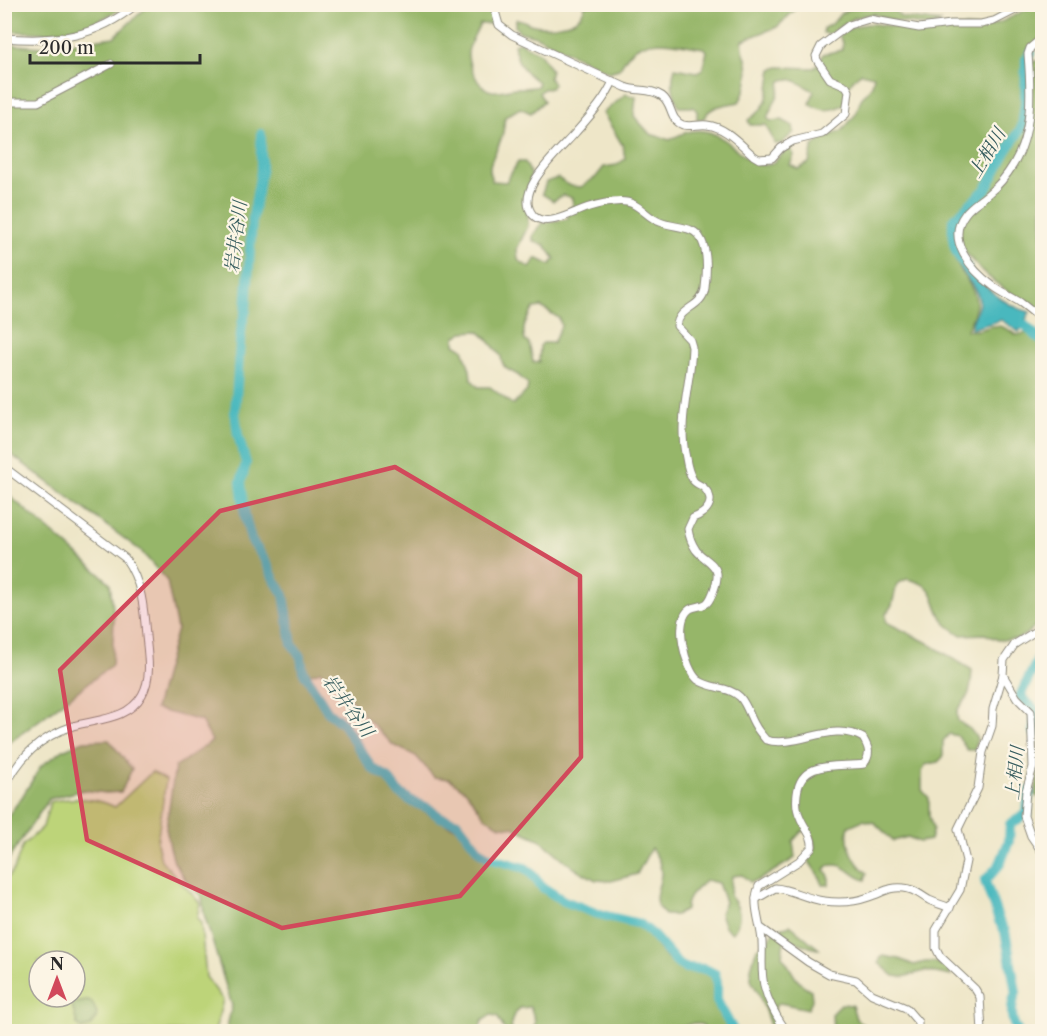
<svg xmlns="http://www.w3.org/2000/svg" width="1047" height="1036" viewBox="0 0 1047 1036" font-family="'Libre Caslon Text','Noto Serif JP',serif">
  <rect width="100%" height="100%" fill="#fcf5e5"/>
  <filter id="ink" filterUnits="userSpaceOnUse"><feTurbulence type="fractalNoise" baseFrequency=".0167" numOctaves="2"/><feDisplacementMap in="SourceGraphic" scale="12" xChannelSelector="R" yChannelSelector="G"/><feConvolveMatrix kernelMatrix="1 2 1 2 8 2 1 2 1" color-interpolation-filters="sRGB"/></filter>
  <filter id="wash" filterUnits="userSpaceOnUse"><feTurbulence type="fractalNoise" baseFrequency=".008" numOctaves="4" result="noise"/><feDisplacementMap in="SourceGraphic" scale="24" xChannelSelector="R" yChannelSelector="G"/><feGaussianBlur stdDeviation="1.35" result="paint"/><feColorMatrix in="noise" values="0 0 0 0 0 0 0 0 0 0 0 0 0 0 0 0 0 1.4 0 .05"/><feComposite in="paint" operator="in"/></filter>
  <g filter="url(#wash)">
    <rect width="100%" height="100%" fill="#eee6c8"/>
    <!-- green -->
    <path fill="#bdd479" stroke="#748052" stroke-width="1.5" fill-rule="evenodd" d="M152,772L166,780L157,843L161,860L200,903L197,918L201,923L206,977L223,1000L215,1031L5,1032V881L14,869L23,845L43,827L50,802C72,797 94,797 115,807ZM39,961H75V997H39Z"/>
    <!-- forest -->
    <g fill="#96b669" stroke="#60704a" stroke-width="1.5" fill-rule="evenodd">
      <path d="M5,4H129V5L88,26L48,33L5,31Z"/>
      <path d="M434,4C452,21 455,6 470,5C476,4 483,5 490,5L495,24H480C469,46 462,53 475,76C478,83 485,90 492,91C501,92 507,89 515,88C524,87 530,89 538,86V82C524,72 516,63 514,44L519,42L540,53L551,70L549,78L554,84L551,88L543,89L539,93L544,101L531,113L520,108L505,117C504,123 504,130 502,136C497,153 485,163 492,181L506,182L518,162H525L531,174L527,200L528,215V226L517,249L518,260L530,268L536,258L550,265L555,259L545,245L533,241V235L542,223L568,219V210L573,205L572,198L564,195L553,201L542,194L546,182L558,178L570,186L581,187L596,177L604,167L617,165L625,159L623,146L603,113L626,94L636,97L634,116L650,134L670,140C721,107 739,170 768,165C777,163 781,152 790,148L794,155L790,165L798,169L809,163L813,146L826,137L842,131L856,114L861,99L872,86L874,76L861,73C849,81 845,91 845,104C832,111 822,112 810,104L814,91C803,86 792,75 781,81L778,95L767,118L771,121L782,120L793,126L794,132L782,143L775,144L766,125H750L748,120C772,104 767,94 772,69L779,67L814,68L821,60L823,54L842,50L843,43L839,36C864,12 897,32 928,30C934,30 940,27 946,27C957,26 968,28 979,28C999,26 1018,13 1035,5H1042V36L1026,55L1032,62L1042,60V312C1012,294 985,280 964,250L954,255C958,271 977,290 976,303C976,312 971,322 967,330C992,334 987,315 1017,335L1027,333L1042,344V619L1029,632L1018,639L998,640L985,634L961,635C956,631 946,626 943,620C930,598 939,586 907,579L897,584L892,605L886,614V622L926,642L972,670C971,678 972,687 968,695C964,706 954,705 958,721L970,729L977,738L975,750H967L958,736L949,734L943,741V757L938,762L925,765L922,772V790L929,798V816L933,829L930,840L919,842L908,837L893,841L875,823L863,820L849,826C844,842 854,863 867,873L865,880C850,876 846,861 828,866L825,870L829,876V885H822L821,879L808,860C817,850 816,843 810,832L802,831L793,841L795,858L759,880L750,882L742,875L732,876L730,896C740,907 743,920 732,933L725,927L720,913L725,902L718,883L706,880C697,889 685,897 686,910L676,915H665C649,900 659,892 661,875C662,864 657,856 651,848L637,874L611,881L596,880L574,868L539,839L513,827L500,826L485,817L466,791L449,779L434,777L416,756L393,745L358,709L335,679L320,671L310,674L309,683L325,713L340,726L352,740L368,766L388,784L400,797L450,826L457,828L479,855L494,862L519,868L529,874L542,891L565,905L590,915L636,926L648,934L664,956L682,971H700L712,976L715,985V1003L730,1031H705L703,1025L694,1023L680,1027L679,1031H534L535,1020L530,1007L520,1008C512,1016 510,1020 512,1031H505L497,1016L491,1015L482,1021L479,1031H226L232,1006L204,914L202,897L185,879L174,862L170,847L166,828L175,767L212,741L201,721L155,709L177,629L167,581L141,551L5,450L6,295H4L5,44L42,47L114,37L149,5ZM541,307L559,318L561,326L553,343H543L540,346L539,362H533L529,343L525,341C521,326 527,320 534,308ZM478,331C487,336 494,348 501,356C502,368 507,369 516,374C520,376 524,381 528,384L527,391L513,405L490,387H478L471,379L470,370L463,349L455,344V337L463,332Z"/>
      <path d="M583,5H800L777,27L743,40C741,47 744,52 746,59C750,73 747,90 739,102C726,105 710,105 704,118L697,120V111L693,107H679C673,93 670,83 675,68L697,72L703,69L707,51L704,48C682,45 646,34 630,53C626,57 623,64 619,69L609,72L536,36L520,32L515,27L516,19C523,19 527,24 534,25C546,28 571,26 580,16C583,13 583,10 585,7Z"/>
      <path d="M860,5H915L899,8L896,12L901,17L942,22L929,26L890,20L875,14L866,15L854,18L829,34L823,33L824,28L833,23L841,13Z"/>
      <path d="M5,492L110,583L114,617L112,665L5,746Z"/>
      <path d="M1042,712V800L1035,795L1040,763L1037,719Z"/>
      <path d="M109,740L132,769L121,792L106,793L83,790L49,799L5,864V820L22,797L41,766L65,749L84,741Z"/>
      <path d="M790,925L819,949C807,949 797,938 784,941L782,956C794,971 792,980 811,990L812,1000L808,1009L780,1003L776,1005L774,1014L783,1031H772L759,994L751,980V968L757,948L766,944L775,930Z"/>
      <path d="M883,956L899,959L914,965L925,962H936L949,970L951,976L925,971L903,977L894,976L879,963L880,959Z"/>
      <path d="M87,1001L92,1002L97,1013L96,1018L91,1026L81,1028L77,1024L72,1005L74,1003Z"/>
      <path d="M841,1004L852,1005L856,1019L871,1031H833L832,1013Z"/>
    </g>
    <!-- water -->
    <path fill="#49b8be" stroke="#3a7274" stroke-width="1.5" d="M961,258C981,282 998,304 1030,312L1019,332L1001,320L971,329C971,320 979,311 979,301C979,289 959,273 957,259Z"/>
    <g fill="none" stroke-linecap="round" stroke-linejoin="round">
      <!-- river -->
      <g stroke="#49b8be" stroke-width="10">
        <path d="M261,134V171L252,222L246,310L242,324L240,343L235,412L238,435L246,463L241,482L245,516L251,540L265,560L274,579L284,595L292,644L301,657L303,671L328,712L343,724L372,768L388,778L398,792L413,802L428,808L440,817L458,823L480,852L492,859L525,868L530,872L542,887L564,901L598,914L640,924L651,933L678,964L685,968L705,969L715,974L717,982V1001L734,1032"/>
        <path d="M967,268C953,251 952,242 953,220L986,189L1006,152L1022,127L1025,103L1026,59L1031,53"/>
        <path d="M1013,315L1042,341"/>
        <path d="M1034,732L1035,710L1020,696L1042,651"/>
        <path d="M1018,1032C1010,1020 1011,1005 1016,992L1005,931L999,921L985,881L1000,864L1009,841L1010,824L1027,814L1029,791"/>
      </g>
    </g>
  </g>
  <g filter="url(#ink)">
    <g fill="none" stroke-linecap="round" stroke-linejoin="round">
      <!-- minor casing -->
      <g stroke="#8c887a" stroke-width="9">
        <g id="minor">
          <path d="M493,4L499,25L512,35L625,87C637,92 651,88 662,96C673,104 669,120 683,125C691,127 699,124 707,125C726,127 740,144 754,156L759,159L772,158L781,148L793,141L822,134L846,114L849,91L846,86L830,79L817,60L816,56L821,46L849,25L869,19L919,28L951,24H981L994,21L1027,4"/>
          <path d="M4,38C56,42 95,38 137,4"/>
          <path d="M1042,38L1030,48L1028,54C1031,91 1033,133 1013,165C1007,175 998,186 989,193C982,200 971,205 965,214C945,240 972,271 993,286C1002,293 1012,297 1021,303C1028,308 1035,314 1042,320"/>
          <path d="M613,81C605,100 590,116 576,132C562,149 512,190 533,215C544,227 565,216 576,212C589,206 620,197 633,204C643,209 649,218 660,222C669,226 681,226 691,230C710,238 707,272 705,288C703,308 678,307 677,326L690,340L692,347C691,384 677,420 686,458C687,465 689,473 693,480C695,484 700,484 704,488C717,501 707,513 693,518L688,529C689,536 692,544 696,550C702,558 715,563 717,573C718,581 712,598 707,603C702,607 695,606 690,609C673,620 685,669 698,680C710,689 729,686 740,697C747,705 750,717 755,725C758,731 762,735 766,740C797,749 832,720 863,738C869,748 871,754 864,764C840,768 801,758 797,794C796,802 796,809 800,817C804,828 813,835 812,847L799,861L759,886C751,904 761,923 762,942C763,958 760,974 765,989C769,1005 778,1019 787,1032"/>
          <path d="M4,102H38L111,64"/>
          <path d="M4,467L125,558C142,582 144,608 146,636C148,655 152,678 142,695C128,720 97,719 73,726C40,737 19,757 4,789"/>
          <path d="M1003,675L1017,698L1031,712L1033,767L1026,791L1024,816L1031,836L1042,852"/>
          <path d="M756,899L775,888C792,889 806,899 824,901C838,903 855,902 869,897C882,893 890,886 904,888C915,889 920,895 929,900C935,903 943,905 950,908"/>
          <path d="M761,928L808,962L829,974L856,980L872,994L906,1008L918,1022V1026L915,1032"/>
          <path d="M982,1032L980,997L975,989L940,956L936,948V930L960,890L966,861L958,829L978,788L983,752L992,726L993,709L1003,675L1004,660L1015,644L1042,627"/>
          <path d="M1040,1032L1042,1030"/>
        </g>
      </g>
      <!-- minor -->
      <use href="#minor" stroke="#fff" stroke-width="7"/>
    </g>
  </g>
  <!-- marked area -->
  <path fill="#d1495b" fill-opacity="0.2" stroke="#d1495b" stroke-width="4.5" stroke-linejoin="round" d="M395,467L580,576L581,757L460,896L282,928L87,840L60,670L220,511Z"/>
  <g text-anchor="middle" dominant-baseline="central" stroke-width="4.5" stroke-linejoin="round" paint-order="stroke">
    <!-- water labels -->
    <g font-size="18" font-style="italic" fill="#365c5e" stroke="#fcf5e5">
      <text transform="translate(987 153) rotate(-59)">上相川</text>
      <text transform="translate(236 237) rotate(-83)">岩井谷川</text>
      <text transform="translate(348 706) rotate(54)">岩井谷川</text>
      <text transform="translate(1015 773) rotate(-84)">上相川</text>
    </g>
  </g>
  <!-- margin -->
  <rect width="1047" height="1036" fill="none" stroke="#fcf5e5" stroke-width="24"/>
  <!-- north arrow -->
  <g transform="translate(57 979)"><circle r="28" fill="#fcf5e5" stroke="#a8a49b" stroke-width="1.5"/>
  <path d="M0-4.5L10 22L0 15L-10 22Z" fill="#d1495b"/>
  <text y="-9" font-size="16" font-weight="bold" text-anchor="middle" fill="#2b2b2b">N</text>
  </g>
  <!-- scale -->
  <path d="M30 54v9h170v-9" fill="none" stroke="#2b2b2b" stroke-width="3"/>
  <text x="39" y="54" font-size="18" fill="#2b2b2b" stroke="#fcf5e5" stroke-width="4.5" paint-order="stroke">200 m</text>
</svg>
